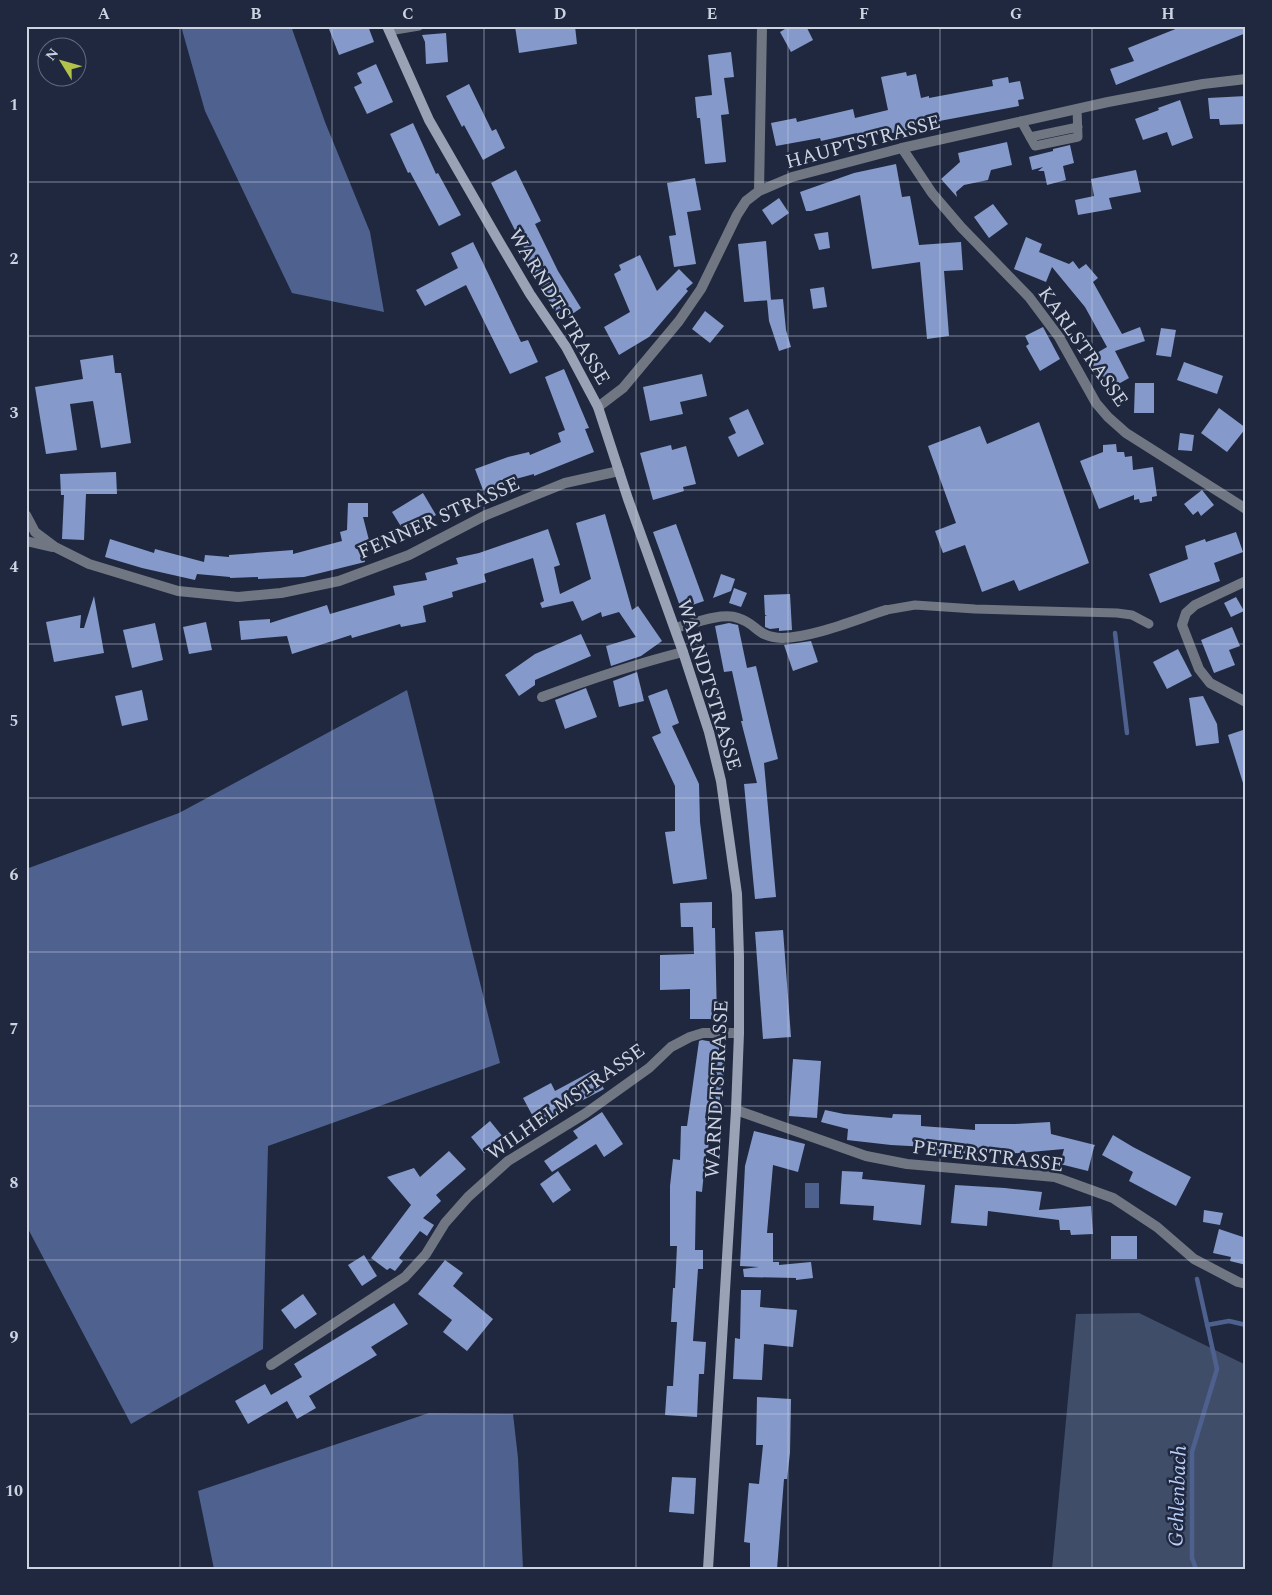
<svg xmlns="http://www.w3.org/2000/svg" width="1272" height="1595" viewBox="0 0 1272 1595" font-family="Spectral,serif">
  <rect width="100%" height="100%" fill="#1f283e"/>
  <!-- green -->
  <path fill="#404d69" d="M1139,1313L1246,1365V1569H1052L1076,1314Z"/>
  <!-- forest -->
  <g fill="#4f628f">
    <path d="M181,26H291L325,122L370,232L384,312L292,293L205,111Z"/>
    <path d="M407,690L500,1063L268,1146L263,1349L131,1424L26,1225V869L179,813Z"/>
    <path d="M429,1413L513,1414L518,1458L523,1569H214L198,1491Z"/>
  </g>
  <!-- water -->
  <rect fill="#4e618e" x="805" y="1183" width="14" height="25"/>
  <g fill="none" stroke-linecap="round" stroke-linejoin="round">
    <!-- stream -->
    <g stroke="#4e618e" stroke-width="4.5">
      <path d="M1115,633L1127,733"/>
      <path d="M1207,1325L1229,1321L1246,1325"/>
      <path d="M1196,1569L1192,1558V1452L1217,1369L1197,1279"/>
    </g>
  </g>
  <!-- building -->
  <g fill="#859acb">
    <path d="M337,26H368L374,42L339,55L329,29Z"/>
    <path d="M515,26H575L577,44L519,53Z"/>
    <path d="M790,26H806L813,40L791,52L780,32Z"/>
    <path d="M1183,26H1246V33L1116,85L1110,69L1134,61L1128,48Z"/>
    <path d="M446,33L448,62L426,64L425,42L422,35Z"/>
    <path d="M731,52L734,77L724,78L729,114L721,115L726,162L705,164L700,118H697L695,97L712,95L708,55Z"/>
    <path d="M376,64L393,102L367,114L354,87L362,83L357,73Z"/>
    <path d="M906,72L907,76L916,74L921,98L929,96V98L993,86L992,80L1008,77L1009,83L1020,81L1024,99L1018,100L1019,106L934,122L914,127V129L892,133L891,128L858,136L857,133L821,141L820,138L776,146L771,123L796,118L797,122L853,109L855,118L888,110L881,77Z"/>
    <path d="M469,84L492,131L496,129L505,148L483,160L464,125L462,127L446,96Z"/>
    <path d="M1246,96V124L1220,125L1219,119H1210L1208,98Z"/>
    <path d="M1180,100L1193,138L1172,146L1167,132L1143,140L1135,119L1159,110L1158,108Z"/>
    <path d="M413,123L436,174L438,173L461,215L439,226L410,172L408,173L390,134Z"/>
    <path d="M1007,142L1012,165L991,170L988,180L964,185L956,192L957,197L941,179L960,162L958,153Z"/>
    <path d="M1070,145L1074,163L1063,166L1066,180L1047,185L1044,171H1038L1043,167L1032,170L1029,157L1053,151V149Z"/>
    <path d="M896,164L902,197L910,196L919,245L961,242L963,270L944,271L949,336L927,339L920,262L872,269L860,195L811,211H806L800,192L854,173Z"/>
    <path d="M516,170L541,221L535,224L558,271L581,308L562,321L539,285L521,249L524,248L491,183Z"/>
    <path d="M1136,170L1141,192L1109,198L1112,209L1078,215L1075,200L1094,196L1091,179Z"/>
    <path d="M695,178L701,210L687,212L696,264L674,267L669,236L676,235L667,183Z"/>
    <path d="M779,198L789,213L772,225L762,210Z"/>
    <path d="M993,204L1008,224L989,238L974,217Z"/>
    <path d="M828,232L830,248L819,250L814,234Z"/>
    <path d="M1026,237L1042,244L1039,252L1069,264L1073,261L1079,269L1086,264L1098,278L1093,282L1122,334L1140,327L1145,341L1115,351L1129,378L1106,391L1088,358L1107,347L1085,307L1052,267L1046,282L1014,269Z"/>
    <path d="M766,241L771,300L744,302L738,244Z"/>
    <path d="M473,242L521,342L528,340L538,362L510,374L466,285L425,306L416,290L458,268L451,253Z"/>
    <path d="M640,255L657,291L679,269L693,283L686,289L688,291L649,337L619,355L604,327L630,312L614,274L621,270L619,265Z"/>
    <path d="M824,287L827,307L813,309L810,289Z"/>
    <path d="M783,299L786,330L791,347L779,351L769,321L767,300Z"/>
    <path d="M705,311L724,326L710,343L692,329Z"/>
    <path d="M1043,327L1060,359L1040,371L1026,346L1029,344L1025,336Z"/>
    <path d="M1161,328L1176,330L1171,357L1156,355Z"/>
    <path d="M113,355L115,373H121L131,443L101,448L93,401L70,404L77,450L46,454L35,387L83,379L80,360Z"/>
    <path d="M1184,362L1223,376L1217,394L1177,380Z"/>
    <path d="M564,369L589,428L585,429L594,452L534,476V474L512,480L483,490L475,469L508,457L529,452L530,455L561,442L558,433L565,430L545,377Z"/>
    <path d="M702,374L707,396L680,402L683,414L650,421L643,387Z"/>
    <path d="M1135,383H1154V413H1134Z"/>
    <path d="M1219,408L1246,428L1227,452L1201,433Z"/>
    <path d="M748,409L764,444L738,457L728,437L736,433L729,418Z"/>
    <path d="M1039,422L1089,563L1019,591L1014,580L982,592L965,545L943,553L935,531L956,523L928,446L980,426L987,444Z"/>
    <path d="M1180,433L1194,435L1192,451L1178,450Z"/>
    <path d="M1116,444L1117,452H1124L1125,457L1132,456L1133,470L1153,467L1157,496L1152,497V501L1140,503L1139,499L1134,500V495L1099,509L1080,461L1103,452V445Z"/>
    <path d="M671,445L672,450L686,446L696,484L683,487L684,491L653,500L640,453Z"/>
    <path d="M116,472L117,494H86L84,540L62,539L64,495H61L60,474Z"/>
    <path d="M1202,490L1214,505L1201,516L1198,511L1193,515L1184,504Z"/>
    <path d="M423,493L436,515L405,533L392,512Z"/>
    <path d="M348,503H368V517H363L370,544L361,546L365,562L304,577L258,579V577L230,578V577L197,574L195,580L142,568L105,557L110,539L154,553L155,549L204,562L205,555L229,557V555L293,550V554L342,541L340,532L347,530Z"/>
    <path d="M605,514L632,610L638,606L662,641L641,656L611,666L606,646L636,637L619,612L602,617L601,612L582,621L573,601L542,608L540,603L544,601L533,558L484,574L486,582L452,592L453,597L423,606L426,622L401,627L400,624L352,638L351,635L292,654L287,636L241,640L239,621L270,619V623L327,605L330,614L395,595L393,586L427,580L425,573L458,564L456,558L479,553L548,529L560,565L554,567L560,594L591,579L576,523Z"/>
    <path d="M676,524L704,601L681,609L653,532Z"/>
    <path d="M1236,532L1243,552L1214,563L1220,581L1160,603L1149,574L1188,559L1185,546L1205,539L1206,542Z"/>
    <path d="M721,574L735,579L731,591L713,598Z"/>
    <path d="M734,588L747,593L741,607L729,603Z"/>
    <path d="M790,594L792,630L779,631V628L770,629L765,627V616H767L765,615L764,595Z"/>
    <path d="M94,596L104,653L54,662L46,622L81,615L80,628H84Z"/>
    <path d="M1236,597L1244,611L1231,617L1224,603Z"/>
    <path d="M206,622L212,650L189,654L183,627Z"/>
    <path d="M155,623L163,660L132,668L123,630Z"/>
    <path d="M729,623L738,625L747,668L756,666L778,759L764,763L776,897L755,899L744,784L757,783L741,721H743L732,671L724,672L715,626Z"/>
    <path d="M1232,627L1240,646L1229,650L1235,665L1214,673L1201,640Z"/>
    <path d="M581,634L591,656L535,680V685L519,696L505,675L535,654Z"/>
    <path d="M811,641L818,662L793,671L784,645Z"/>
    <path d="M1178,649L1192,676L1167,689L1153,662Z"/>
    <path d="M637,672L644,701L619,707L613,681Z"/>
    <path d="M586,688L597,717L565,729L555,700Z"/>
    <path d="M667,689L679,723L672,726L699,784L700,822L707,879L673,884L665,832L675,831V786L652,737L661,733L648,696Z"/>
    <path d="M142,690L148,720L122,726L115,696Z"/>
    <path d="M1203,696L1217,724L1219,743L1196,746L1189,698Z"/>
    <path d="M1246,729V783H1243L1228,735Z"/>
    <path d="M712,902V928H715L717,1019H690V989L660,990V955L694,954L693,927H681L680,903Z"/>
    <path d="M783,930L791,1037L763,1039L755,932Z"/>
    <path d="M702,1040L719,1043V1055L726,1056L718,1112L706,1111L705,1118L710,1119L708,1153H706L702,1192L696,1191L695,1250H703V1269H698L693,1341L706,1342L704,1374H699L697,1417L665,1415L667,1386H673L677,1322H671L673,1288H675L677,1246H670V1186L673,1159L680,1160L681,1126H687L699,1041Z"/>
    <path d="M793,1059L821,1061L817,1118L789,1116Z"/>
    <path d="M594,1070L604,1089L537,1124L523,1098L551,1083L555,1091Z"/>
    <path d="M825,1110L844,1114L892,1118L893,1114L921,1115V1126L975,1130V1124H1015L1050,1122L1051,1134L1095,1145L1094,1147L1088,1171L1060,1164L1064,1149L1006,1154H952L928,1153V1147L891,1145L847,1140L848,1129L821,1122Z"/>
    <path d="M602,1112L623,1144L604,1157L596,1144L552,1172L544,1161L578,1138L573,1131Z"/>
    <path d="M490,1121L503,1137L484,1153L471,1137Z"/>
    <path d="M754,1131L805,1144L798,1172L773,1165L767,1233H773V1262H779V1265L811,1262L813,1278L796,1280V1278L744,1277L743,1269L759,1267L740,1266L745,1166Z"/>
    <path d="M1113,1135L1133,1147L1191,1177L1176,1206L1129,1181L1133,1172L1102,1155Z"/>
    <path d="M449,1151L466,1169L436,1195L441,1201L423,1218L434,1225L427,1236L420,1231L399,1258L403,1261L395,1271L390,1268L387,1270L371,1258L411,1205L387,1177L414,1168L420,1177Z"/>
    <path d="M558,1171L571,1190L553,1203L540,1184Z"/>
    <path d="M842,1171L863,1172L862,1179L925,1185L921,1225L873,1220L874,1206L840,1204Z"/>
    <path d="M955,1185L1005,1188L1042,1192L1039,1210L1091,1206L1093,1234L1071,1235L1070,1230H1060L1059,1220L988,1211L987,1226L951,1223Z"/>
    <path d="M1204,1210L1223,1213L1220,1225L1203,1222Z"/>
    <path d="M1219,1229L1246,1238V1265L1230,1261L1231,1257L1213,1253Z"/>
    <rect x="1111" y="1236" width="26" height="23"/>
    <path d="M364,1255L377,1276L362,1286L348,1265Z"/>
    <path d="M445,1260L463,1273L453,1286L493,1319L467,1351L443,1332L452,1320L418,1294Z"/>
    <path d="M741,1290H761L760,1307L797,1310L793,1347L764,1344L762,1380L733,1379L735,1338L740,1339Z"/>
    <path d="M303,1294L317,1314L295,1329L281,1310Z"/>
    <path d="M394,1303L408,1324L371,1347L377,1355L309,1396L316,1408L297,1419L287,1401L248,1424L235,1401L265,1384L271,1395L302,1377L294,1364Z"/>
    <path d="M757,1397L791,1399L790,1453L787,1479H784L777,1569H750V1543L744,1542L749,1483L759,1484L763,1445H756Z"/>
    <path d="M672,1477L696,1478L694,1514L669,1512Z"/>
  </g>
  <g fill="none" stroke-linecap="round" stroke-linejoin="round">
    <!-- service -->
    <g stroke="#717782" stroke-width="9">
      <path d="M389,31L419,26"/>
      <path d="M1021,121L1035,146L1078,137L1077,109"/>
      <path d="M1030,137L1078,127"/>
      <path d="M886,610L915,605L975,609L1117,613L1132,615L1149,624"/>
    </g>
    <!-- minor -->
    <g stroke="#717782" stroke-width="10">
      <path d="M902,148L932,193L961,227L1029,297L1059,337L1096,403L1108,417L1126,433L1246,509"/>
      <path d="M759,191L762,26"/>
      <path d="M26,515L35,532L55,547L89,564L178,591L238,597L281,593L339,581L409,555L486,515L565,483L619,471"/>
      <path d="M26,541L52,547"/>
      <path d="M1246,581L1195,605L1186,613L1182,625L1199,669L1210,683L1246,702"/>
      <path d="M675,628C691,624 722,612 738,618C758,624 756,637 782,638C812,638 857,619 886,610"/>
      <path d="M542,697C588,680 635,664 683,652"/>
      <path d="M736,1110L866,1156L907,1164L1055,1177L1113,1198L1157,1227L1194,1259L1238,1282L1246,1284"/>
      <path d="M271,1365L405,1277L426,1254L445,1223L468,1197L508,1161L586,1113L649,1068L671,1047L690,1037L703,1033H739"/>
    </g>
    <!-- tertiary -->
    <path stroke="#717782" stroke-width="10" d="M598,407L623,388L679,321L701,289L737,215L746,201L759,191L792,177L902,148L1108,102L1203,84L1246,79"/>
    <!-- secondary -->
    <path stroke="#9aa3b5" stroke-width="10" d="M387,26L429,120L497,238L530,294L566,347L598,407L628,499L683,652L709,732L721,781L737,894L739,957V1033L736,1110L708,1569"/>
  </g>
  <!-- grid -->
  <path fill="none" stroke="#ccd3e1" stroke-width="1" stroke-opacity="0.55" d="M180,26V1569M332,26V1569M484,26V1569M636,26V1569M788,26V1569M940,26V1569M1092,26V1569M26,182H1246M26,336H1246M26,490H1246M26,644H1246M26,798H1246M26,952H1246M26,1106H1246M26,1260H1246M26,1414H1246"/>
  <g text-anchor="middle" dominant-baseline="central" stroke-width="5" stroke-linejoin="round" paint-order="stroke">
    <!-- street labels -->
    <g font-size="20" fill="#ccd3e1" stroke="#1f283e">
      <text transform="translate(863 142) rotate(-15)">HAUPTSTRASSE</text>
      <text transform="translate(559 307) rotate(59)">WARNDTSTRASSE</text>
      <text transform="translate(1083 347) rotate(55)">KARLSTRASSE</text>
      <text transform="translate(439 518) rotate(-24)">FENNER STRASSE</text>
      <text transform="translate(709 685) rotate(73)">WARNDTSTRASSE</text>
      <text transform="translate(717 1089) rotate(-87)">WARNDTSTRASSE</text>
      <text transform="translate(566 1102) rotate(-35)">WILHELMSTRASSE</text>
      <text transform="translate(988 1156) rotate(7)">PETERSTRASSE</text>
    </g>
    <!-- water labels -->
    <g font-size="21" font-style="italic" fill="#bccffa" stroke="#1f283e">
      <text transform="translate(1178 1496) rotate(-88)">Gehlenbach</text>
    </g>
  </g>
  <!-- border -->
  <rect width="1272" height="1595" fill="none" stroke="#1f283e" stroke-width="55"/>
  <!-- north arrow -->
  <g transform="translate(62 62) rotate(307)"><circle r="24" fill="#1f283e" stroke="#646c7f"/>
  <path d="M0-4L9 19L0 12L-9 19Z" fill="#b3c24b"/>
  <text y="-8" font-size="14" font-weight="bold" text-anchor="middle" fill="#ccd3e1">N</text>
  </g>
  <rect x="28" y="28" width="1216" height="1540" fill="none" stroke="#ccd3e1" stroke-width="2"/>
  <g font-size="16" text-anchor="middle" font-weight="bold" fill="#ccd3e1">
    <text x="104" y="19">A</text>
    <text x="256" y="19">B</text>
    <text x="408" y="19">C</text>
    <text x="560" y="19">D</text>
    <text x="712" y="19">E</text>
    <text x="864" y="19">F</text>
    <text x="1016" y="19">G</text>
    <text x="1168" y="19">H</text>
    <text x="14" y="110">1</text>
    <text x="14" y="264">2</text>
    <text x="14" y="418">3</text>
    <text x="14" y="572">4</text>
    <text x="14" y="726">5</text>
    <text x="14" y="880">6</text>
    <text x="14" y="1034">7</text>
    <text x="14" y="1188">8</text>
    <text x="14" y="1342">9</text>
    <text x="14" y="1496">10</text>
  </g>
</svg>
